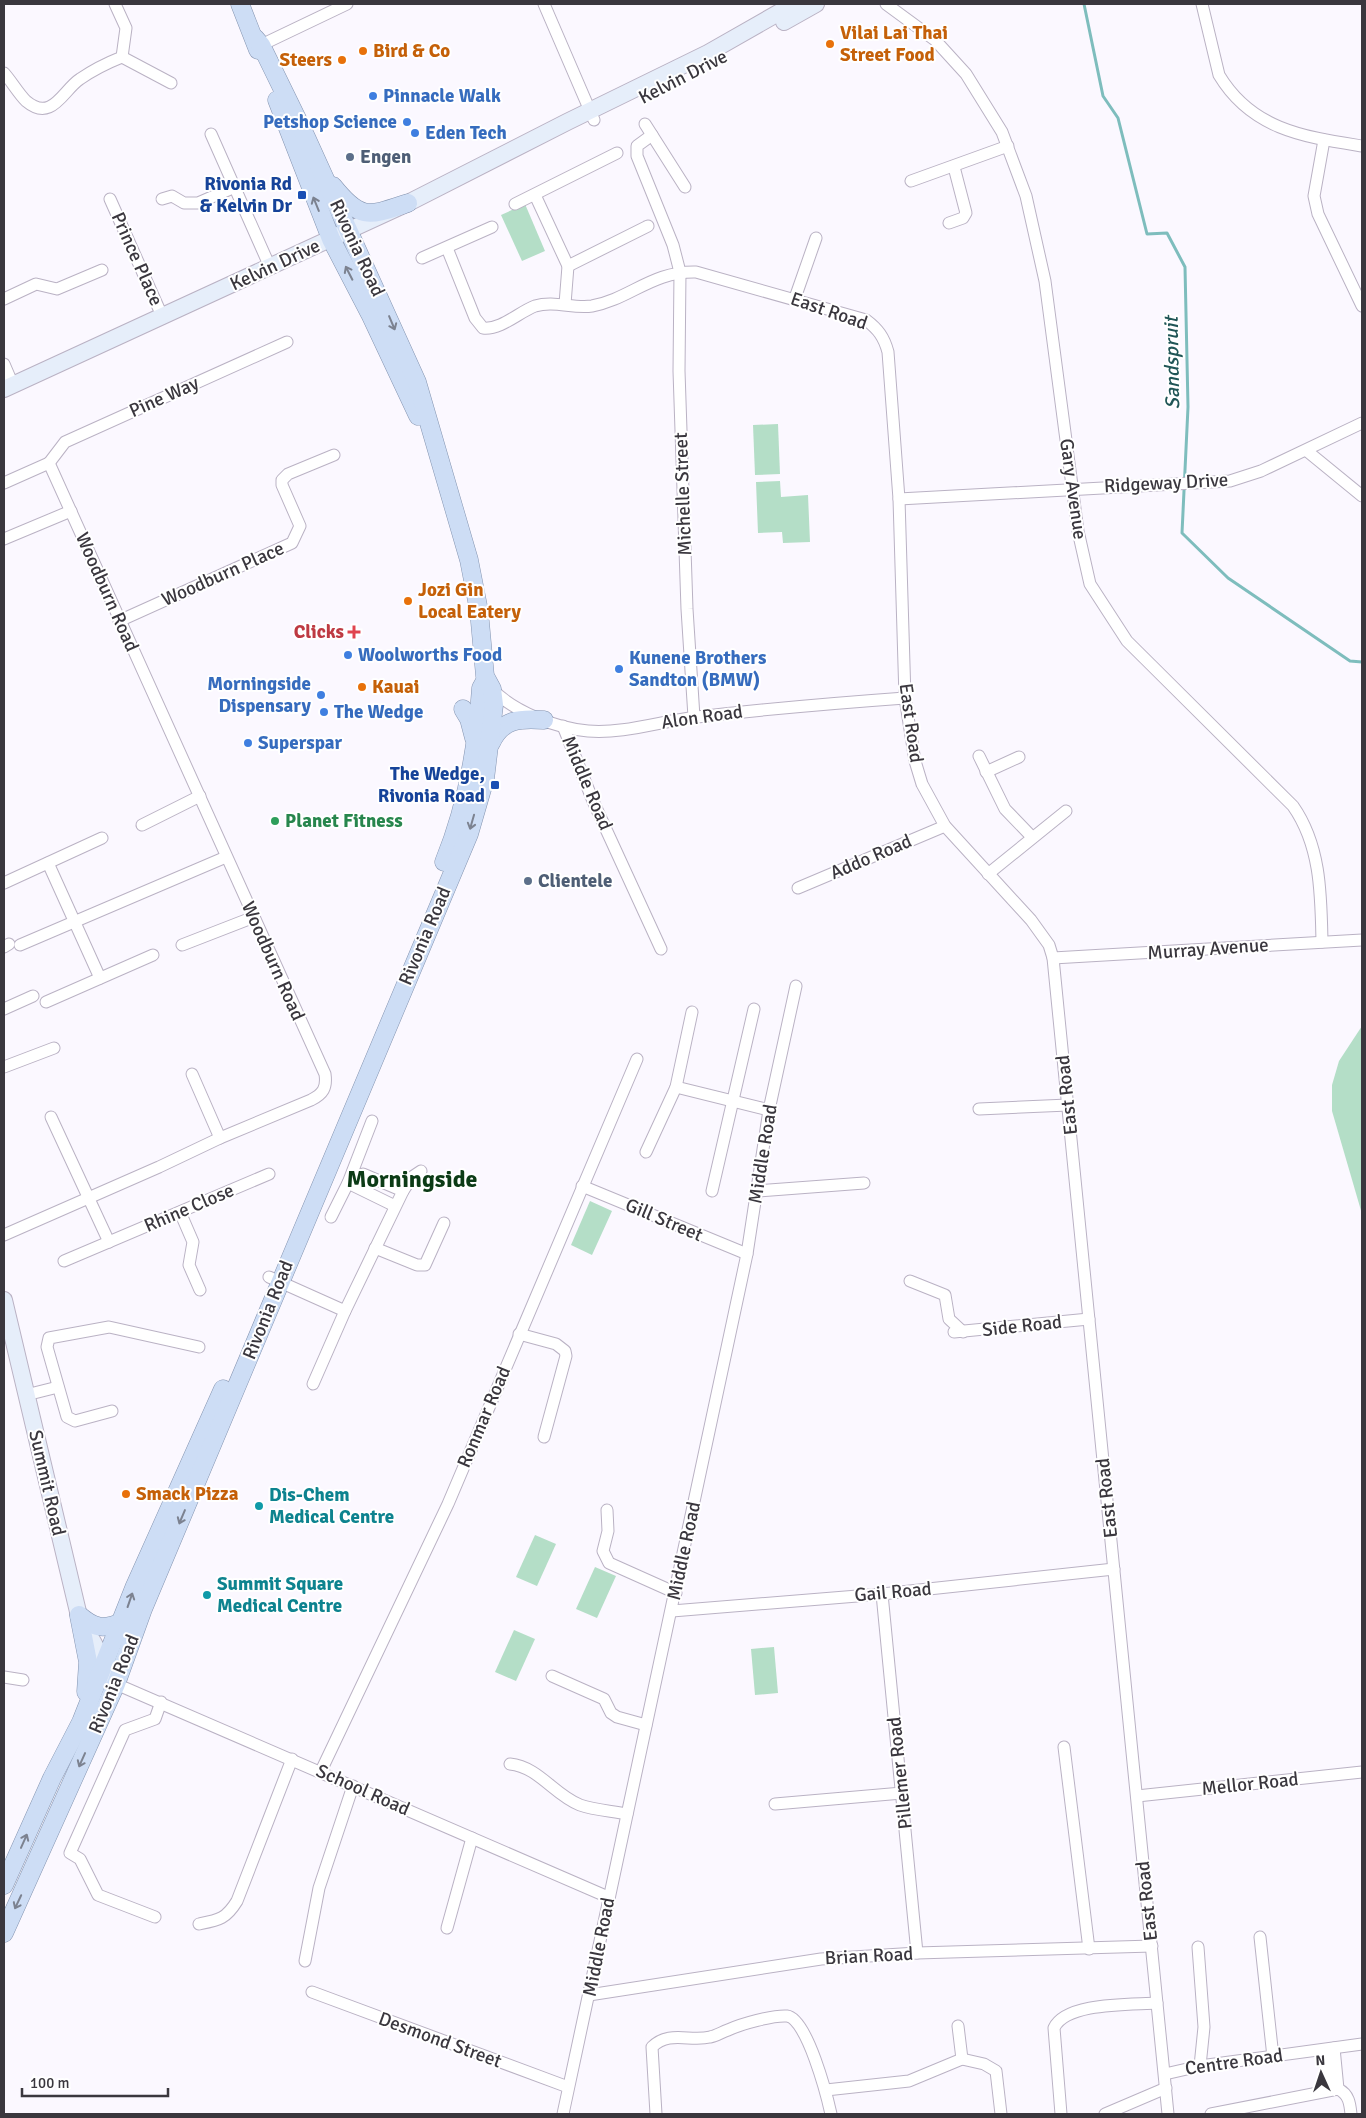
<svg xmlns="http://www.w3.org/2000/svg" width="1366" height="2118" viewBox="0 0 1366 2118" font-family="Signika,sans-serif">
  <rect width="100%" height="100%" fill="#fbf8ff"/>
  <!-- green -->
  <g fill="#b4dec7">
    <path d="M525,204L545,251L522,261L501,215Z"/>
    <path d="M778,424L780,474L755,475L753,425Z"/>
    <path d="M780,481L781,497L808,495L810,542L783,543L782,532L758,533L756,482Z"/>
    <path d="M1362,1026V1214L1332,1111V1085L1339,1061Z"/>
    <path d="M590,1201L612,1211L592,1255L571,1245Z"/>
    <path d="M535,1535L556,1544L537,1586L516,1577Z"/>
    <path d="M595,1567L616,1576L597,1618L576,1609Z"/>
    <path d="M514,1630L535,1639L516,1681L495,1672Z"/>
    <path d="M774,1647L778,1693L755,1695L751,1649Z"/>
  </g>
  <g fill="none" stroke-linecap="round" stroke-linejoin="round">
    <!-- stream -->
    <path stroke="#7ebdbd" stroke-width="3" d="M1084,4L1103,96L1118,118L1147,234L1167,233L1185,267L1188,407L1182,533L1228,578L1350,661L1362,662"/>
    <!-- street casing -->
    <g stroke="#bab2c4" stroke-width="13">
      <g id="street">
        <path d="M544,4L594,120"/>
        <path d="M886,4L935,40L966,74L1002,132L1026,196L1045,281L1078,531L1090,584L1127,641L1293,806C1321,846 1321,895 1322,942"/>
        <path d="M1202,4L1219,75C1252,130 1305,137 1362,146"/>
        <path d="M257,47L347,4"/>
        <path d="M122,57L171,83"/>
        <path d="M4,73C12,82 18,93 26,101C52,123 63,90 80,79C93,70 107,63 122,57L126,28L115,4"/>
        <path d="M645,124L685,187"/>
        <path d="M211,134L270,267"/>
        <path d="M652,135L637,146V156L673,245L680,272L679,371L687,609L694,717"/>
        <path d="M1324,140L1314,196L1318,214L1362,306"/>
        <path d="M911,181L1008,146"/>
        <path d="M535,195L568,266L565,304"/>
        <path d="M110,199L163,318"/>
        <path d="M162,199L172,196L184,203H198L235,187"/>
        <path d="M515,204L617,153"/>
        <path d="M949,223L963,218L966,213L954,167"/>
        <path d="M447,248L475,318L483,328C501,330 519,312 535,306C554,300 573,309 592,306C630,299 652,271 696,272L866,320C878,329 884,337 888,352L899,499L905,698L915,761L922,784L945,826L1031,920L1049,945L1053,958L1168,2114"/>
        <path d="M422,258L492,227"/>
        <path d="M568,266L648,226"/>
        <path d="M795,298L816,238"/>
        <path d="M4,299L36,284L57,289L102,270"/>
        <path d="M4,364L13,385"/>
        <path d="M1307,451L1362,496"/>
        <path d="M49,463L65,442L287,342"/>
        <path d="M4,483L49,463"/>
        <path d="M899,499L1230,481L1261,471L1362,423"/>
        <path d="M4,539L71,511"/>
        <path d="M119,621L292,543L300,526L282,485V480L288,474L334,455"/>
        <path d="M492,689C514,712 556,728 588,731C624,734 661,721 697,717C766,709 836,703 905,698"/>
        <path d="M563,726L593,801L661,949"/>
        <path d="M979,756L1005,809L1032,837"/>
        <path d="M986,772L1019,757"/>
        <path d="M142,825L200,796"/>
        <path d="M48,863L100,978"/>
        <path d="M988,874L1066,811"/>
        <path d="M4,883L102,838"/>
        <path d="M798,888L945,826"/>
        <path d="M20,945L226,857"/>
        <path d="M182,945L254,917"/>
        <path d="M4,947L9,944"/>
        <path d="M1053,958L1362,940"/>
        <path d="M46,1002L153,955"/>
        <path d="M4,1009L33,996"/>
        <path d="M4,1067L54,1048"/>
        <path d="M192,1074L220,1138"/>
        <path d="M676,1087L769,1110"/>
        <path d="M979,1109L1068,1105"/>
        <path d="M51,1117L109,1242"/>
        <path d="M372,1121L348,1183L395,1206"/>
        <path d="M646,1152L676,1087L692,1012"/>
        <path d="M363,1174L403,1191"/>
        <path d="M582,1186L747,1254"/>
        <path d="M712,1191L754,1009"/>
        <path d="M757,1191L864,1183"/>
        <path d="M180,1212L193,1242L189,1265L200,1290"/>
        <path d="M331,1217L348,1183"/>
        <path d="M4,1235L159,1167L220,1138L311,1100C323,1094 327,1088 325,1074L49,463"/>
        <path d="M375,1248L417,1265H425L444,1223"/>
        <path d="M64,1261L269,1174"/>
        <path d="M269,1277L345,1311L403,1191L412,1177L421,1171"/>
        <path d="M910,1281L945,1295L949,1319L963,1332"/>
        <path d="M954,1332L1089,1319"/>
        <path d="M519,1334L556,1344L565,1351L566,1356L544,1437"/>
        <path d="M313,1384L345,1311"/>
        <path d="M26,1395L58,1387"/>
        <path d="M112,1411L75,1421L67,1417L47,1347L49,1338L109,1327L199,1347"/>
        <path d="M607,1510L608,1531L603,1551L609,1563L676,1593"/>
        <path d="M882,1594L917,1953"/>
        <path d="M672,1611L882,1594L1114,1569"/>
        <path d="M552,1676L604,1699L611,1713L617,1717L646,1725"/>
        <path d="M4,1677L23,1680"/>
        <path d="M116,1684L608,1897"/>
        <path d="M1064,1747L1089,1949"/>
        <path d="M510,1764C539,1767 554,1795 580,1805C594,1810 612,1811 627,1814"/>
        <path d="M321,1771L448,1504L637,1059"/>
        <path d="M1137,1796L1362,1772"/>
        <path d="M775,1804L902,1793"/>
        <path d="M155,1917L98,1895L80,1859L70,1853L125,1730L155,1719L161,1702"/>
        <path d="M199,1924C219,1920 226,1919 237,1901L292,1759"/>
        <path d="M447,1928L472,1838"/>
        <path d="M1260,1937L1273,2057"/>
        <path d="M1198,1947L1204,2027L1200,2066"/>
        <path d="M305,1961L319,1888L353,1786"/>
        <path d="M312,1992L568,2087"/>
        <path d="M589,1995L821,1959L917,1953L1152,1946"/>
        <path d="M958,2026L962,2059"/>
        <path d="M1334,2048L1338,2089"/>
        <path d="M1324,2050L1329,2090"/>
        <path d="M1165,2074L1200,2066L1362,2044"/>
        <path d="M826,2090L909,2081L962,2059L984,2064L996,2071L1001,2114"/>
        <path d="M563,2114L747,1254L769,1110L796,986"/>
        <path d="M656,2114L652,2047C669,2030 690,2042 710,2037C716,2036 722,2032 728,2030C741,2024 773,2015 787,2016C807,2018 827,2096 831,2114"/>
        <path d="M1061,2114L1054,2028C1066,2002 1131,2005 1157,2003"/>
        <path d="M1105,2114L1166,2088"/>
        <path d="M1211,2114L1338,2089C1349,2094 1350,2104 1351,2114"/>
      </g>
    </g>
    <!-- secondary casing -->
    <g stroke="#bab2c4" stroke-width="18">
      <g id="secondary">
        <path d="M784,22L816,4"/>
        <path d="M4,389L408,203L567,122L708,53L794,4"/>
        <path d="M4,1300L79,1616L116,1684"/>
      </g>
    </g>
    <!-- primary casing -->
    <g stroke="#8494b0" stroke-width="19">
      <g id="primary">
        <path d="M240,4L258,50"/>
        <path d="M277,100L331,239L370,314L418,416"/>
        <path d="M333,186C361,221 369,216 408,203"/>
        <path d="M463,709L469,719L474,738"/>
        <path d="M491,743C502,719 520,718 544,720"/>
        <path d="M444,862C467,806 477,748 481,688L486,679"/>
        <path d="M79,1615C94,1628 103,1630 122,1622"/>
        <path d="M79,1616L88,1662L86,1692"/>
        <path d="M4,1885L52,1778L81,1722L134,1588L223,1389"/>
        <path d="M4,1933L116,1684L143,1609L469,834L485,779L494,705L492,689L485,676L479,611L469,560L417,382L306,137L261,45L255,38"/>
      </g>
    </g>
    <!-- street -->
    <use href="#street" stroke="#fff" stroke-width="11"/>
    <!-- secondary -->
    <use href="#secondary" stroke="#e6eefa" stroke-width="16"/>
    <!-- primary -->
    <use href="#primary" stroke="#cdddf5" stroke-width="18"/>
  </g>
  <!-- one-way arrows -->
  <defs><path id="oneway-shaft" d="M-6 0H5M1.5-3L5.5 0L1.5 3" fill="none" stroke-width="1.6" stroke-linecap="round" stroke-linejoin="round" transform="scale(1.25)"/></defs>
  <g stroke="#7c8290">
    <use href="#oneway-shaft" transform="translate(316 204) rotate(-112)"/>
    <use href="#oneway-shaft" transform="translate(349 273) rotate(-117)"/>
    <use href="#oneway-shaft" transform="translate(392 323) rotate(67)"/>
    <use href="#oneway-shaft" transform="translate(472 822) rotate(106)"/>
    <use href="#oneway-shaft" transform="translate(182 1517) rotate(113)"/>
    <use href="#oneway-shaft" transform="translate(130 1600) rotate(-71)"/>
    <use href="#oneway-shaft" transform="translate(82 1760) rotate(114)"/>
    <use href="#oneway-shaft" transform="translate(24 1841) rotate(-66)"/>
    <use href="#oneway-shaft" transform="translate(18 1902) rotate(115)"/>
  </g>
  <!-- markers -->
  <g fill="#e8710a" stroke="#fff" stroke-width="2">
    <circle cx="830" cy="44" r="5"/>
    <circle cx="363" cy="51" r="5"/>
    <circle cx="342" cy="60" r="5"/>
    <circle cx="408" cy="601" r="5"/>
    <circle cx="362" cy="687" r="5"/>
    <circle cx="126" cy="1494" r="5"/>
  </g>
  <g fill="#3f7fe0" stroke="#fff" stroke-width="2">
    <circle cx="373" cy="96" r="5"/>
    <circle cx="407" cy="122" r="5"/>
    <circle cx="415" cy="133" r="5"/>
    <circle cx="348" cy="655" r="5"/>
    <circle cx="619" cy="669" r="5"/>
    <circle cx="321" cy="695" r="5"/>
    <circle cx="324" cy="712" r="5"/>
    <circle cx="248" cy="743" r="5"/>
  </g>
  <g fill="#5c6f8a" stroke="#fff" stroke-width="2">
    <circle cx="350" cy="157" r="5"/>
    <circle cx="528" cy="881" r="5"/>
  </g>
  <g fill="#1a4fb4" stroke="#fff" stroke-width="2">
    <rect x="297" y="190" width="10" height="10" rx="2.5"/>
    <rect x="490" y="780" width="10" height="10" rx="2.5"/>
  </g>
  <path fill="#e0444e" stroke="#fff" stroke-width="2" d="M351.5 624.5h5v5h5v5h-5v5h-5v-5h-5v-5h5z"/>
  <circle fill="#2e9e5b" stroke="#fff" stroke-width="2" cx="275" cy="821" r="5"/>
  <g fill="#0f9aa8" stroke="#fff" stroke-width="2">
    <circle cx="259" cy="1506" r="5"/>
    <circle cx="207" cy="1595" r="5"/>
  </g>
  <g text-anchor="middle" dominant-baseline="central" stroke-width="4" stroke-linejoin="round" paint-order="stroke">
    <!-- food labels -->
    <g font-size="19" font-weight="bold" fill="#c56008" stroke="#fff" text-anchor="start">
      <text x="840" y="33">Vilai Lai Thai<tspan x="840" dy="22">Street Food</tspan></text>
      <text x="373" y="51">Bird &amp; Co</text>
      <text x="332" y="60" text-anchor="end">Steers</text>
      <text x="418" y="590">Jozi Gin<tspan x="418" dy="22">Local Eatery</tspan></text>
      <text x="372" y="687">Kauai</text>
      <text x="136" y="1494">Smack Pizza</text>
    </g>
    <!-- street labels -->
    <g font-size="19" fill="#3a373e" stroke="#fff">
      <text transform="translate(683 77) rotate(-27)">Kelvin Drive</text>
      <text transform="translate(357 248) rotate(65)">Rivonia Road</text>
      <text transform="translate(137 259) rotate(66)">Prince Place</text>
      <text transform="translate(275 265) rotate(-25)">Kelvin Drive</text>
      <text transform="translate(829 311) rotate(19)">East Road</text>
      <text transform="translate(164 397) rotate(-24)">Pine Way</text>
      <text transform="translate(1166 483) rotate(-3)">Ridgeway Drive</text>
      <text transform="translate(1073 489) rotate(82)">Gary Avenue</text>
      <text transform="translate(683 494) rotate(-92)">Michelle Street</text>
      <text transform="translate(223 574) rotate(-24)">Woodburn Place</text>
      <text transform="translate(107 592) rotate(66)">Woodburn Road</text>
      <text transform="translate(702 717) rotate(-8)">Alon Road</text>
      <text transform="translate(911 723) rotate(82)">East Road</text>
      <text transform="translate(587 783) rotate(67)">Middle Road</text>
      <text transform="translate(871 857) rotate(-23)">Addo Road</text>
      <text transform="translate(425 936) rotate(-67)">Rivonia Road</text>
      <text transform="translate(1208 949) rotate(-4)">Murray Avenue</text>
      <text transform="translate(273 961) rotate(66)">Woodburn Road</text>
      <text transform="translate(1067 1095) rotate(-96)">East Road</text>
      <text transform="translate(763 1154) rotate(-81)">Middle Road</text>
      <text transform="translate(189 1208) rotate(-23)">Rhine Close</text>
      <text transform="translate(664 1220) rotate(23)">Gill Street</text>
      <text transform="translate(268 1310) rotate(-68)">Rivonia Road</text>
      <text transform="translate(1022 1326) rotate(-6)">Side Road</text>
      <text transform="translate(484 1417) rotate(-67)">Ronmar Road</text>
      <text transform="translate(47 1483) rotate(77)">Summit Road</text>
      <text transform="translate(1107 1498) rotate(-96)">East Road</text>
      <text transform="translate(684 1551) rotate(-78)">Middle Road</text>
      <text transform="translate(893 1592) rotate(-5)">Gail Road</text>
      <text transform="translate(114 1684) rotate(-68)">Rivonia Road</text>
      <text transform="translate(900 1773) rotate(-96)">Pillemer Road</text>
      <text transform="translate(1250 1784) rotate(-6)">Mellor Road</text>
      <text transform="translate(363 1790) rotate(24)">School Road</text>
      <text transform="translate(1147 1901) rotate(-96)">East Road</text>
      <text transform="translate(599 1947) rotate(-79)">Middle Road</text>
      <text transform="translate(869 1956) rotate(-3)">Brian Road</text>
      <text transform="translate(440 2040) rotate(20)">Desmond Street</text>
      <text transform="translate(1234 2062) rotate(-8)">Centre Road</text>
    </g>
    <!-- shop labels -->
    <g font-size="19" font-weight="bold" fill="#366cbe" stroke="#fff" text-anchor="start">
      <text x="383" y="96">Pinnacle Walk</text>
      <text x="397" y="122" text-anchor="end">Petshop Science</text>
      <text x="425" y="133">Eden Tech</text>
      <text x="358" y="655">Woolworths Food</text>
      <text x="629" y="658">Kunene Brothers<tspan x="629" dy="22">Sandton (BMW)</tspan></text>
      <text x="311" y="684" text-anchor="end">Morningside<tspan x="311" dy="22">Dispensary</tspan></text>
      <text x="334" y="712">The Wedge</text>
      <text x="258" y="743">Superspar</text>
    </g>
    <!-- service labels -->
    <g font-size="19" font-weight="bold" fill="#4e5e75" stroke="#fff" text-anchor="start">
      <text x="360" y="157">Engen</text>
      <text x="538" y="881">Clientele</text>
    </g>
    <!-- transit labels -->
    <g font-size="19" font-weight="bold" fill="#164399" stroke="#fff" text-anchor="end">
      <text x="292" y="184">Rivonia Rd<tspan x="292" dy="22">&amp; Kelvin Dr</tspan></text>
      <text x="485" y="774">The Wedge,<tspan x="485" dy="22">Rivonia Road</tspan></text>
    </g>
    <!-- health labels -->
    <g font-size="19" font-weight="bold" fill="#be3a42" stroke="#fff" text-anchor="end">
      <text x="344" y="632">Clicks</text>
    </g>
    <!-- leisure labels -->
    <g font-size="19" font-weight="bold" fill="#27864d" stroke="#fff" text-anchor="start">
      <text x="285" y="821">Planet Fitness</text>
    </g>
    <!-- culture labels -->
    <g font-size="19" font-weight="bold" fill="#0d838f" stroke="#fff" text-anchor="start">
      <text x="269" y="1495">Dis-Chem<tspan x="269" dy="22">Medical Centre</tspan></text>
      <text x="217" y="1584">Summit Square<tspan x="217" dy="22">Medical Centre</tspan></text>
    </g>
    <!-- water labels -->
    <g font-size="20" font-style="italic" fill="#1f5556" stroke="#fff">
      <text transform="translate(1172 363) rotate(-91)">Sandspruit</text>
    </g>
    <!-- district labels -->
    <g font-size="24" font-weight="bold" fill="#0c3b16" stroke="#fff">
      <text x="412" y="1179">Morningside</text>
    </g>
  </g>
  <!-- border -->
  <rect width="1366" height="2118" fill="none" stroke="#3a373e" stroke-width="10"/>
  <!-- north arrow -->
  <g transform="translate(1321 2073) rotate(357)" stroke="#ffffff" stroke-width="4" paint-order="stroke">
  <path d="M0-4L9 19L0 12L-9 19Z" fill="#3a373e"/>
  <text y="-8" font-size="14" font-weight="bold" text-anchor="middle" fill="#3a373e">N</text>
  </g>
  <!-- scale -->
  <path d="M22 2088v8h146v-8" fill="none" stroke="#3a373e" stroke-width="2.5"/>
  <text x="30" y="2088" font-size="15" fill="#3a373e" stroke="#ffffff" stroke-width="4" paint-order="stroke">100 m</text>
</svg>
